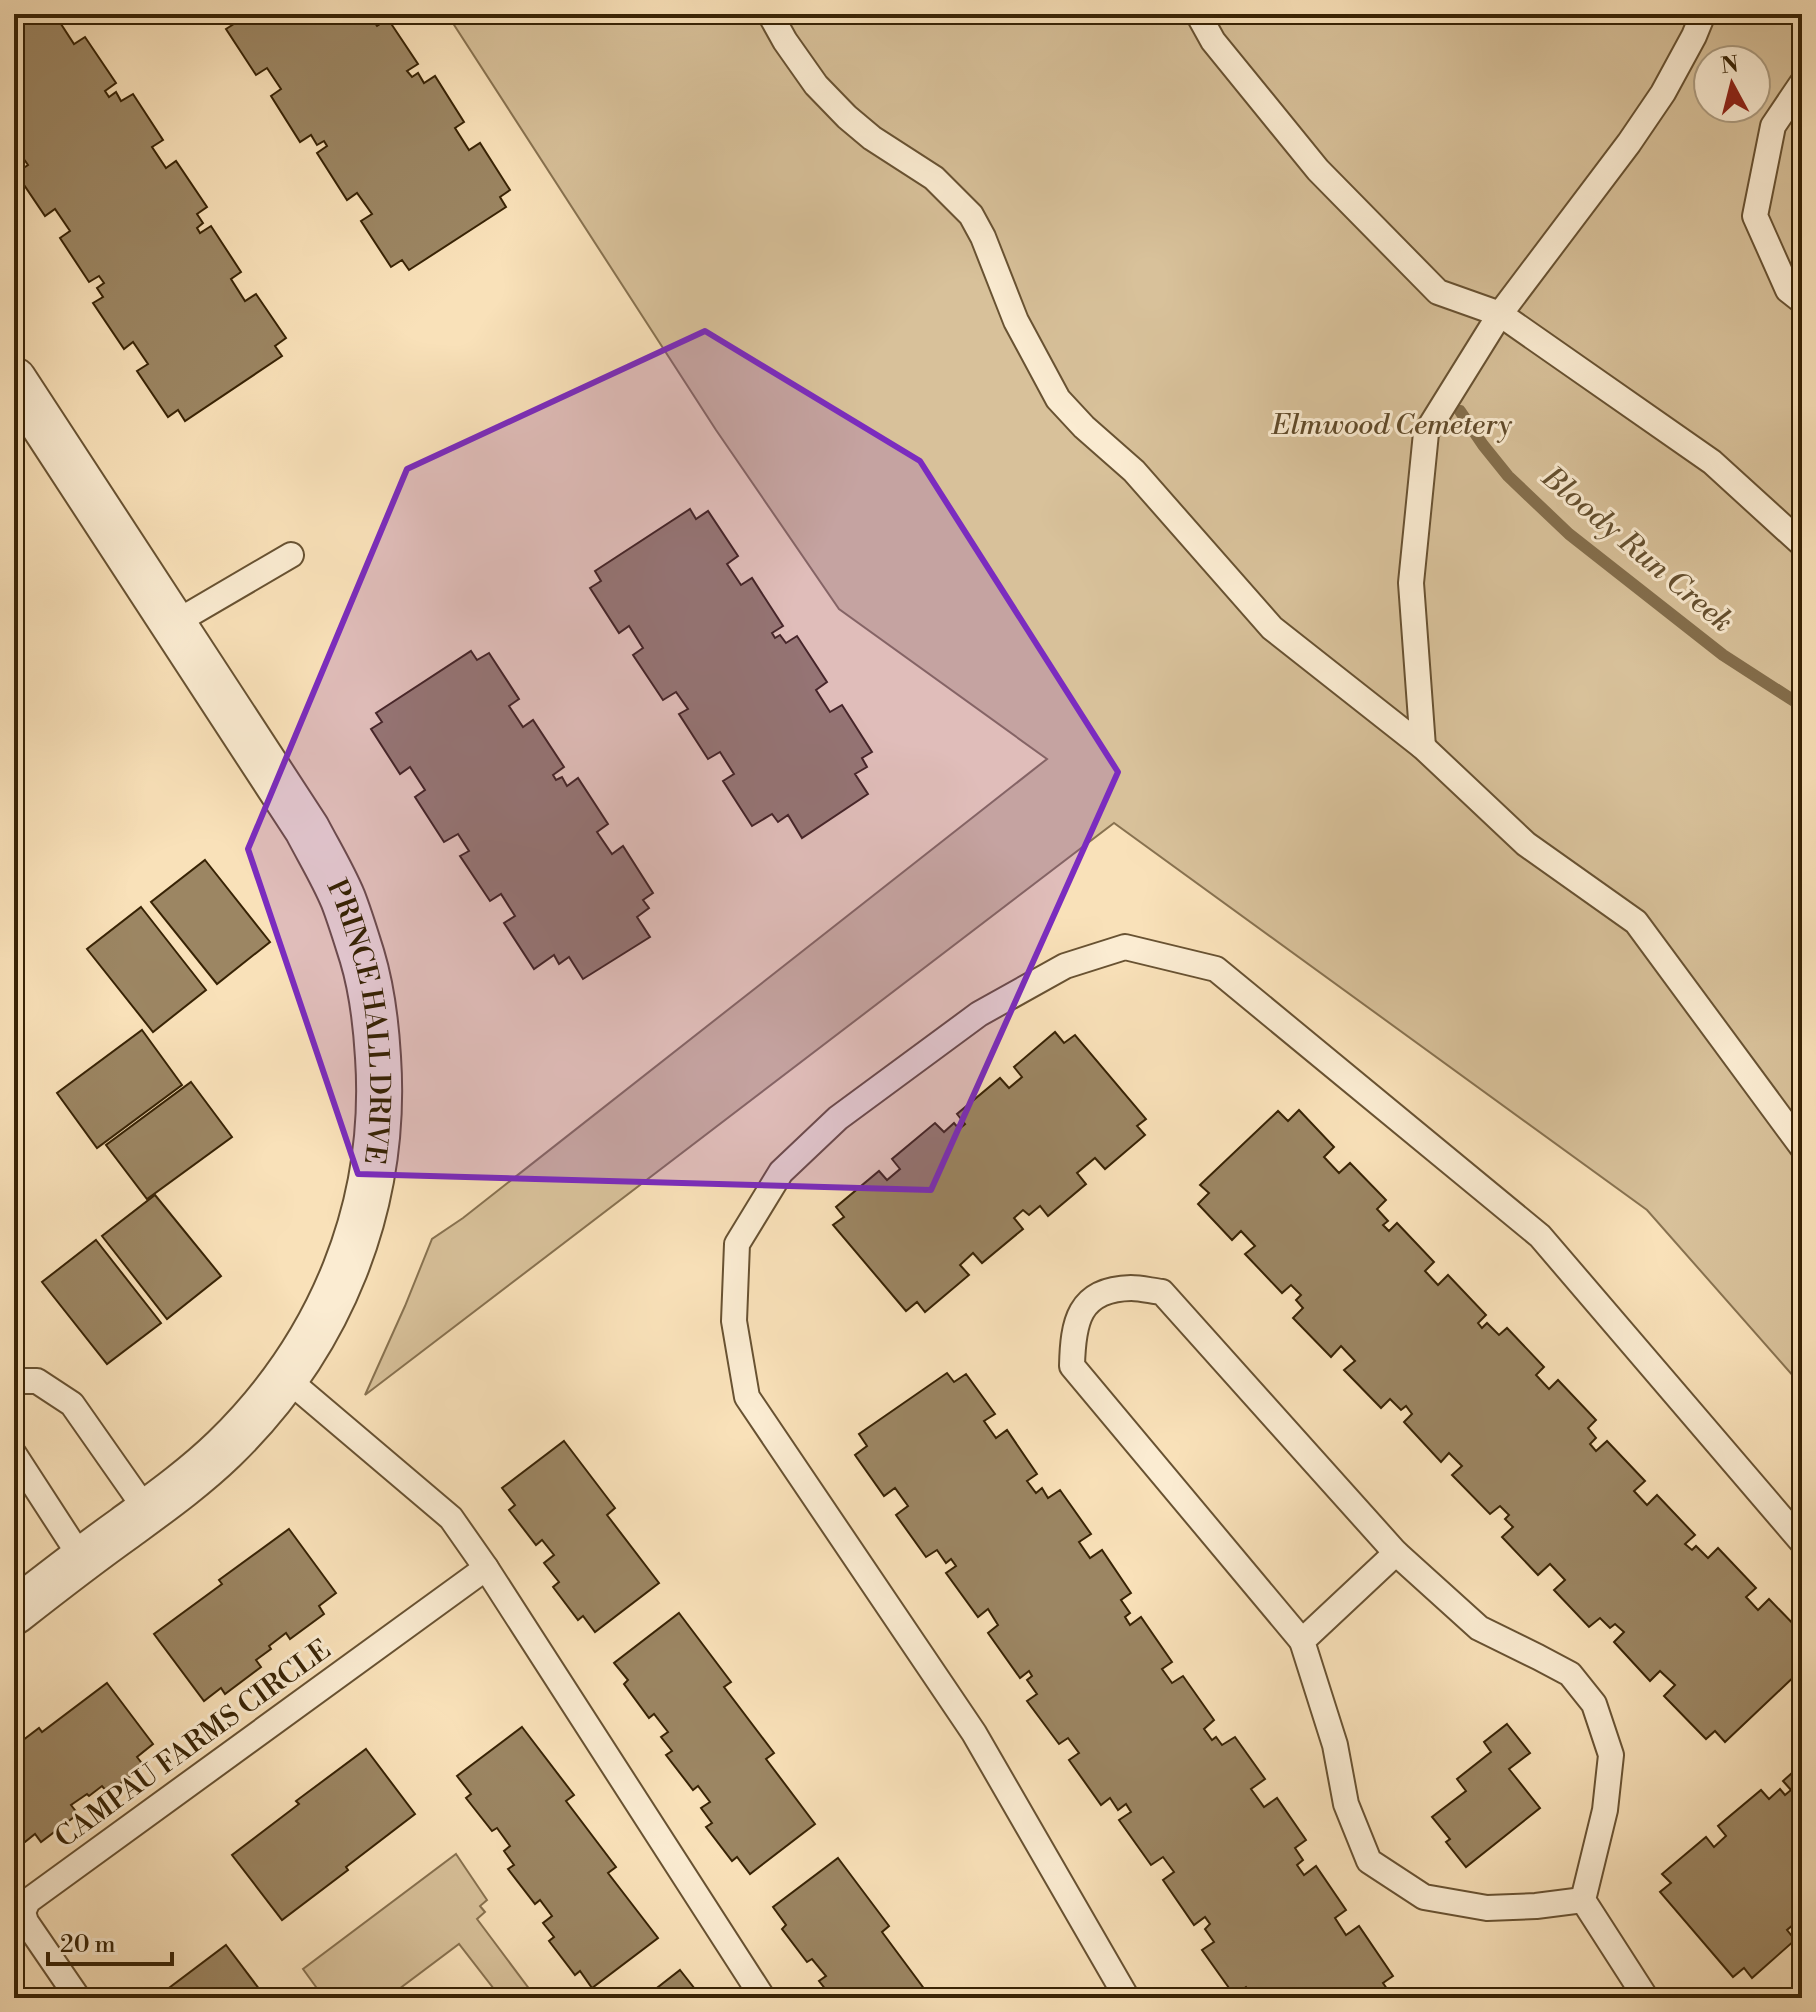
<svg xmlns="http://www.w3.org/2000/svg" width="1816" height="2012" viewBox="0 0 1816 2012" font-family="'Libre Bodoni',serif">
  <rect width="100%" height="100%" fill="#f9e1b9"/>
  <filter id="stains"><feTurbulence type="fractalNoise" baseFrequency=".0025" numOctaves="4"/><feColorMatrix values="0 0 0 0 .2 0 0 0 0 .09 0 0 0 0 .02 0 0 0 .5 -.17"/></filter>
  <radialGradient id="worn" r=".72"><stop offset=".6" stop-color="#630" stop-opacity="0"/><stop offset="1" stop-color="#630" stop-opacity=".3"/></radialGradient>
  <!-- green -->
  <g fill="#d8c19a" stroke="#887250" stroke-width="2" fill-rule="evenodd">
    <path d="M447,14H1802V1386L1647,1210L1114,823L365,1395L405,1306L432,1239L463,1218L1047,759L839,609L716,430ZM1708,60H1756V108H1708Z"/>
    <path d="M456,1854L487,1900L480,1906L485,1912L477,1919L536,1998H501L459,1944L387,1998H324L303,1969Z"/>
  </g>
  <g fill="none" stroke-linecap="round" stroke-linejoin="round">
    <!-- stream -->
    <path stroke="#846e4c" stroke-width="12" d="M1460,411L1483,445L1508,476L1569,534L1723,655L1802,706"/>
  </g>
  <!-- building -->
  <g fill="#9c8663" stroke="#382305" stroke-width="2">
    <path d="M14,14H71L72,16L61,24L74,44L85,37L116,83L105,91L109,97L116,92L121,101L133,94L163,140L152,147L166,168L176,161L207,207L197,214L203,223L197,228L200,233L211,226L241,272L231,279L245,301L256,294L286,338L275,346L282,356L185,421L178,410L168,417L137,371L148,364L133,342L124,349L93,303L103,297L97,288L104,283L99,276L89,282L60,238L70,231L55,209L45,216L16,173L28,165L21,155L15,159L14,158Z"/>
    <path d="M232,14H369L377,26L388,19L418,64L407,71L412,77L418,73L424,83L435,76L464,122L455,128L469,150L480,143L510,190L500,197L506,207L409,270L402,260L391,267L361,221L372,214L357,193L347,200L317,153L327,146L324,141L317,145L311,135L300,142L271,96L281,89L267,68L256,75L226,29L237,22Z"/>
    <path d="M690,509L696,519L708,511L738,556L727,564L741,585L752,578L783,626L772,633L775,638L780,635L786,643L797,636L827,682L816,690L830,712L842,705L872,752L862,758L867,767L855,774L868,794L802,838L788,815L778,822L772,814L752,826L723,781L734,774L720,752L708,759L679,714L688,709L676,692L663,700L633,655L643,648L629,626L619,633L590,588L601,581L595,571Z"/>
    <path d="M471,651L477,660L489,653L519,699L509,706L523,727L533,720L564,767L553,775L556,780L562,777L567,786L578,778L608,824L597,832L612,854L623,846L653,893L643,900L649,908L637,917L650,937L583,979L569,957L559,964L554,955L534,969L504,923L515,916L501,894L490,901L460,856L469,851L458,834L444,842L415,797L425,790L410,767L400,774L371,729L382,722L376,713Z"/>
    <path d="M205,860L270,942L217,984L151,902Z"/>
    <path d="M141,907L206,990L153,1032L87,949Z"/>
    <path d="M142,1030L182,1085L97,1148L57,1093Z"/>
    <path d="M1055,1032L1064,1043L1075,1035L1146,1119L1137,1126L1145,1135L1105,1169L1095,1158L1077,1173L1086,1184L1048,1216L1040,1206L1029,1215L1023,1210L1014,1218L1023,1229L982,1263L973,1253L960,1265L969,1275L925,1312L917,1302L906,1311L833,1225L844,1217L836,1207L879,1171L887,1180L900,1169L892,1159L935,1123L944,1132L954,1123L959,1129L965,1124L957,1114L1000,1078L1009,1088L1022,1077L1014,1067Z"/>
    <path d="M191,1082L232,1137L147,1199L106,1145Z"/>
    <path d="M1299,1110L1334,1147L1324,1157L1339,1173L1350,1163L1386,1200L1377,1209L1388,1221L1383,1225L1389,1231L1397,1223L1434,1262L1425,1271L1438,1285L1448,1275L1486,1315L1478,1323L1482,1328L1487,1323L1499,1335L1507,1328L1544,1367L1536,1375L1549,1389L1558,1380L1596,1420L1588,1428L1596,1438L1590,1444L1596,1451L1607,1441L1645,1481L1634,1491L1647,1505L1657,1495L1695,1535L1685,1544L1692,1550L1696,1546L1708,1558L1718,1548L1756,1588L1746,1597L1758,1610L1769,1599L1802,1633V1649L1799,1652L1802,1655V1669L1725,1742L1715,1731L1706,1739L1664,1696L1675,1685L1660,1671L1650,1681L1614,1642L1624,1632L1615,1624L1610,1628L1600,1618L1589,1627L1554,1590L1565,1580L1550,1564L1538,1575L1502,1537L1513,1527L1505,1519L1509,1515L1500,1506L1490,1514L1452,1475L1462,1466L1449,1453L1441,1462L1404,1422L1412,1414L1406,1406L1401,1410L1390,1399L1381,1408L1344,1370L1355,1361L1341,1346L1331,1357L1293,1318L1303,1308L1296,1300L1301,1295L1291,1285L1282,1293L1245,1254L1255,1246L1241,1231L1232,1240L1198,1204L1209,1193L1200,1185L1278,1111L1288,1121Z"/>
    <path d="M155,1195L221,1276L167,1319L102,1236Z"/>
    <path d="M96,1240L161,1323L107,1364L42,1282Z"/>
    <path d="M947,1373L954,1382L966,1374L995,1414L984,1421L996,1438L1007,1430L1037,1474L1027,1481L1036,1493L1042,1488L1048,1498L1060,1490L1091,1534L1079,1542L1090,1558L1102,1550L1131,1593L1121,1600L1130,1613L1125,1617L1130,1625L1141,1617L1172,1662L1162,1669L1172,1683L1183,1676L1214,1720L1204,1729L1212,1740L1216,1737L1222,1745L1235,1737L1265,1779L1251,1789L1264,1807L1277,1798L1306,1840L1295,1848L1303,1860L1297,1865L1304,1875L1316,1866L1346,1910L1335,1918L1346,1935L1359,1926L1393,1976L1383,1983L1392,1996L1388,1998H1254L1246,1987L1234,1995L1202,1950L1214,1942L1205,1929L1210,1924L1205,1917L1194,1925L1163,1880L1174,1872L1163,1857L1151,1865L1119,1820L1131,1812L1126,1804L1118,1810L1110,1798L1101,1805L1069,1760L1079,1753L1068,1738L1059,1744L1027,1701L1037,1694L1027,1680L1032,1676L1029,1671L1020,1678L988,1633L998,1625L988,1609L978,1617L946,1573L956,1566L951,1559L946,1563L937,1550L926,1557L896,1515L908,1506L895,1488L884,1496L855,1455L867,1446L859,1434Z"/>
    <path d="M564,1441L615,1508L607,1515L659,1583L595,1632L583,1616L578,1620L553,1587L559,1582L544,1563L554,1555L542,1540L536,1545L509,1510L515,1505L502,1488Z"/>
    <path d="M289,1529L336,1593L319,1606L324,1614L290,1639L286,1633L269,1646L271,1649L256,1660L261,1667L225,1694L221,1688L204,1701L154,1634L222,1584L219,1580Z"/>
    <path d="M679,1613L731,1682L724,1687L774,1753L766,1759L815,1824L750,1874L737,1857L732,1861L706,1827L712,1823L701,1808L710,1802L698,1786L693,1790L666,1755L672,1751L661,1737L668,1732L654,1714L649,1718L624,1684L628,1680L614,1663Z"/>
    <path d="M107,1683L153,1744L137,1757L144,1766L108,1793L102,1786L89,1796L87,1794L71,1805L78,1814L41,1842L35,1834L20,1846L22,1849L14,1855V1747L39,1728L42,1732Z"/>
    <path d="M1507,1724L1530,1753L1509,1769L1540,1808L1466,1867L1446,1842L1450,1839L1432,1817L1466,1791L1457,1779L1491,1752L1484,1742Z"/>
    <path d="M522,1727L574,1795L566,1801L616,1867L608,1873L658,1938L592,1988L580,1971L575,1975L549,1941L554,1937L543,1923L552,1916L540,1900L535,1904L508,1869L514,1865L504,1851L510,1846L497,1828L492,1831L466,1798L471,1794L457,1776Z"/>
    <path d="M366,1749L415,1814L346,1867L348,1870L282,1920L232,1855L299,1804L296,1801Z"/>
    <path d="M1802,1764V1922L1800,1919L1787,1930L1795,1940L1752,1978L1744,1968L1733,1977L1660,1892L1671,1883L1662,1874L1706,1837L1714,1847L1726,1836L1718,1826L1761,1790L1769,1799L1780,1789L1785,1795L1791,1790L1783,1781Z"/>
    <path d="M838,1858L889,1926L882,1932L931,1998H827L830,1995L819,1981L826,1976L812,1959L807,1962L782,1929L786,1925L773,1907Z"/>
    <path d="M226,1945L266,1998H164L161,1994Z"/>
    <path d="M680,1970L702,1998H644Z"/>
  </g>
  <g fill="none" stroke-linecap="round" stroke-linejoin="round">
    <!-- service casing -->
    <g stroke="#685232" stroke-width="28">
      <g id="service">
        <path d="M770,14L785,41L816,85L847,117L872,138L934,178L971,215L983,237L1016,321L1058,399L1084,427L1134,471L1272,628L1423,747L1526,844L1636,922L1802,1147"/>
        <path d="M1198,14L1213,41L1318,170L1438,292L1500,314L1712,462L1802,544"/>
        <path d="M1802,83L1773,126L1755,216L1788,290L1802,301"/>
        <path d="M173,624L291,555"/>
        <path d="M1423,747L1411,583L1426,433L1500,314L1629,143L1663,93L1694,36L1703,14"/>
        <path d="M286,1378L451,1518L486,1568L763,1998"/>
        <path d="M14,1381H37L72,1404L147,1511"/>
        <path d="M14,1454L82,1559"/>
        <path d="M1396,1553L1302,1641L1335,1745L1346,1804L1369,1861L1424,1897L1487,1908L1536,1906L1583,1900"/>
        <path d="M1302,1641L1072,1366C1073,1323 1078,1289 1131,1288C1141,1288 1152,1291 1162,1292L1396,1553L1479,1628L1538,1657L1570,1674L1594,1704L1611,1755L1605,1810L1583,1900L1646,1998"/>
        <path d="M78,1998L26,1922L23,1912L28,1901L486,1568"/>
        <path d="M1127,1998L974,1733L747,1397L734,1321L737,1244L781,1172L838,1118L979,1014L1065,966L1125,947L1216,969L1540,1236L1802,1542"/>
      </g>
    </g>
    <!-- minor casing -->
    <g stroke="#685232" stroke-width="48">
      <g id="minor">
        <path id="s1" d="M14,380L307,829C319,852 333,875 343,899C350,917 356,937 362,956C372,989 376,1023 378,1057C388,1206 331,1345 224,1449C194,1478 159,1503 125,1528C87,1555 51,1583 14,1612"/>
      </g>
    </g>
    <!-- service -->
    <use href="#service" stroke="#fbecd2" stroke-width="24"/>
    <!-- minor -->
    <use href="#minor" stroke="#fbecd2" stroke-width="44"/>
  </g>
  <!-- marked area -->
  <path fill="#7b2cbf" fill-opacity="0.2" stroke="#7b2cbf" stroke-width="6" stroke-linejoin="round" d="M705,331L920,461L1118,772L931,1190L358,1174L248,849L407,469Z"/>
  <g text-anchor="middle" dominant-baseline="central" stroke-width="6" stroke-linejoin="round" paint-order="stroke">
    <!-- park labels -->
    <g font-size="28" font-style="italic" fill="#604a2a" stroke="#fbecd2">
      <text x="1392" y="425">Elmwood Cemetery</text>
    </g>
    <!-- street labels -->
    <g font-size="28" fill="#382305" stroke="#fbecd2">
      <text stroke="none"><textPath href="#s1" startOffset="740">PRINCE HALL DRIVE</textPath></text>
      <text transform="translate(193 1744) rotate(-36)">CAMPAU FARMS CIRCLE</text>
    </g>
    <!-- water labels -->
    <g font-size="30" font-style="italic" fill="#644f2f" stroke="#fbecd2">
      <text transform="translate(1637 550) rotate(40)">Bloody Run Creek</text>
    </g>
  </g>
  <!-- margin -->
  <rect width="1816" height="2012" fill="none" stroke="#f9e1b9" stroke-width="48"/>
  <rect x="16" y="16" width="1784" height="1980" fill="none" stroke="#382305" stroke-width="4"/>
  <rect x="24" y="24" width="1768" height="1964" fill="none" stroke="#382305" stroke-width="2"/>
  <!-- north arrow -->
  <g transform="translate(1732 84) rotate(353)"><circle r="38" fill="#fbecd2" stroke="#ad9c80" stroke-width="2"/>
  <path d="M0-6L14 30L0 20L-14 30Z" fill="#8f2418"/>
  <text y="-12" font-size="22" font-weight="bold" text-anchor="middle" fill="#382305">N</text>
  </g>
  <!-- scale -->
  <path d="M48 1952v12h124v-12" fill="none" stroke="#382305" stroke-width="4"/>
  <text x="60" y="1952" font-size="24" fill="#382305" stroke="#fbecd2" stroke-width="6" paint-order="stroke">20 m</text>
  <rect width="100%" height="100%" filter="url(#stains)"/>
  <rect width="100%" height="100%" fill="url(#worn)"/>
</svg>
